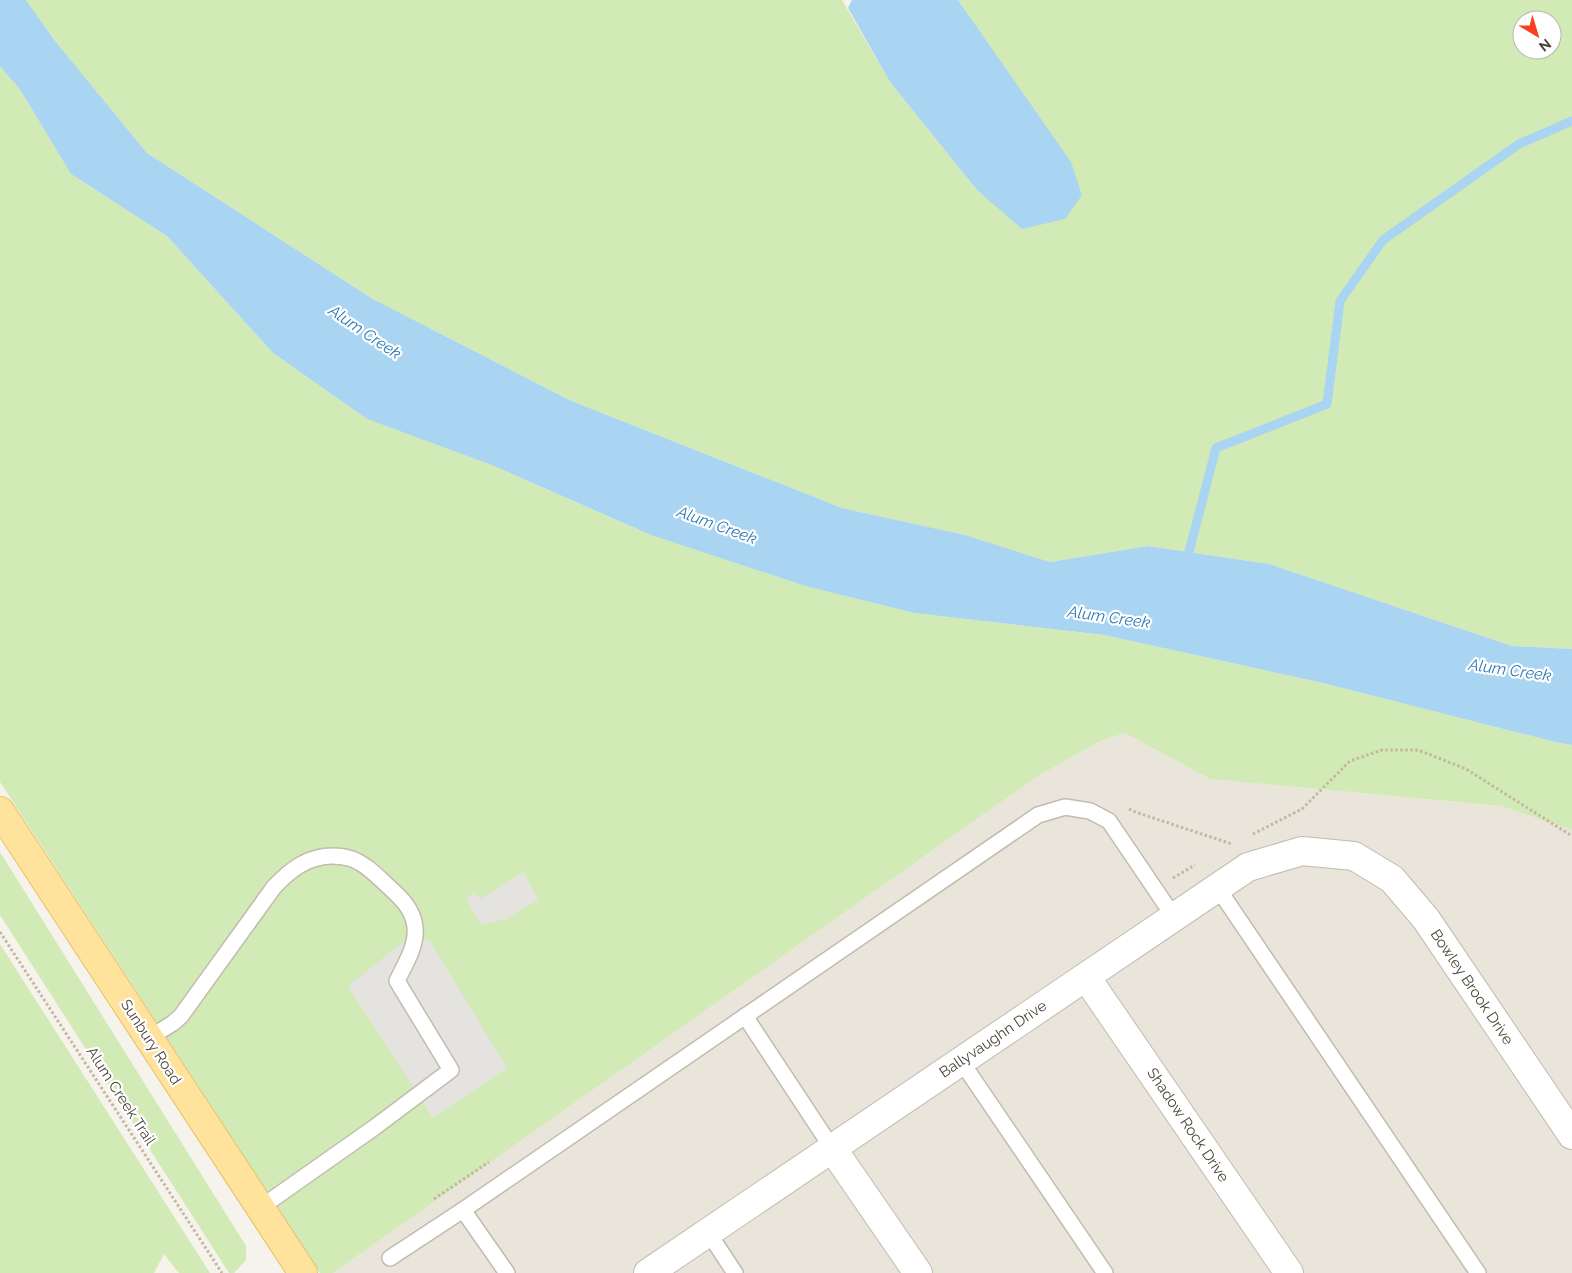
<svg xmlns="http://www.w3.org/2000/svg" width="1572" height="1273" viewBox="0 0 1572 1273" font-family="Raleway,sans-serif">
  <rect width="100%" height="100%" fill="#f6f3ec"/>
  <!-- residential -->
  <path fill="#eae5da" d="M1125,733L1210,779L1501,806L1572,830V1273H333L1038,776L1100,741Z"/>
  <!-- green -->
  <g fill="#d2eab5" fill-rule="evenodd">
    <path d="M26,0H842L890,82L977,190L1082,195L1070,162L958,0H1572V649L1512,646L1269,564L1148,546L1050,562L965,535L842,508L569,400L371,298L147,153L55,41ZM1522,20H1552V50H1522Z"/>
    <path d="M0,66L21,91L71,174L167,236L273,353L367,419L494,466L651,535L805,586L914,613L1104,635L1323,683L1555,742L1572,745V830L1501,806L1210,779L1125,733L1100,741L1038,776L333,1273H320L0,782Z"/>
    <path d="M0,852L246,1246V1260L234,1273H229L0,915Z"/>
    <path d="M0,944L210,1273H179L164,1254L154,1273H0Z"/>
  </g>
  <!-- parking -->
  <g fill="#e5e3e0">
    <path d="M524,872L538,900L506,919L481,925L466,898L475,893L480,899Z"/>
    <path d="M408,938L430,941L507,1068L433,1118L348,986Z"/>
  </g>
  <!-- water -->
  <g fill="#a9d4f2">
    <path d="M0,0H26L55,41L147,153L371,298L569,400L842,508L965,535L1050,562L1148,546L1269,564L1512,646L1572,649V745L1555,742L1323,683L1104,635L914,613L805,586L651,535L494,466L367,419L273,353L167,236L71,174L21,91L0,66Z"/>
    <path d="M852,0H958L1071,162L1082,195L1065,219L1022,229L977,190L890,82L848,8Z"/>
  </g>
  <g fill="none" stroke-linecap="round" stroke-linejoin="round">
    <!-- stream -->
    <path stroke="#a9d4f2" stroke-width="9" d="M1189,552L1216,448L1327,404L1340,301L1383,240L1519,144L1572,121"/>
    <!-- lane casing -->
    <g stroke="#c2bbae" stroke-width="18">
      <g id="lane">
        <path d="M1217,887L1478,1273"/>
        <path d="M745,1016L832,1148"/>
        <path d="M149,1038L173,1023L181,1016L274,887C291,869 308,856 333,856C339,856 346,857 352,859C366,864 378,877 389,887C401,898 413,909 415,927C417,946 405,964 397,981L451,1070L375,1127L260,1208"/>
        <path d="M961,1061L1105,1273"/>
        <path d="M463,1210L507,1273"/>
        <path d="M708,1232L735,1273"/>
        <path d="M390,1258L463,1210L1038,815L1065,807L1090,811L1109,821L1174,917"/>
      </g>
    </g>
    <!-- street casing -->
    <g stroke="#c2bbae" stroke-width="30">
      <g id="street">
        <path d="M1086,977L1289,1273"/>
        <path d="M832,1148L918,1273"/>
        <path d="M648,1273L1248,867L1302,851L1354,856L1392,879L1426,919L1572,1135"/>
      </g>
    </g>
    <!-- primary casing -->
    <g stroke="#e6c16a" stroke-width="30">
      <path id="primary" d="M0,811L303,1273"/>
    </g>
    <!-- path -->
    <g stroke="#c4b79f" stroke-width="3" stroke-dasharray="2.5 2.5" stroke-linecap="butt">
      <path d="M1129,809L1138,813L1232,844"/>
      <path d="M1253,834L1302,809L1350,761L1382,750H1418L1466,769L1572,836"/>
      <path d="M1173,878L1195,865"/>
      <path d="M0,932L222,1273"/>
      <path d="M434,1199L489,1162"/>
    </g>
    <!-- lane -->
    <use href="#lane" stroke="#fff" stroke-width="15"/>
    <!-- street -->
    <use href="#street" stroke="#fff" stroke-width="28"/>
    <!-- primary -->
    <use href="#primary" stroke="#ffe39c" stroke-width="28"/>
  </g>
  <g text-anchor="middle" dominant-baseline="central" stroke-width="4.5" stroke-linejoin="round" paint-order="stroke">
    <!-- street labels -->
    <g font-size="15" fill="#4b4439" stroke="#fff">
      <text transform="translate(1472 987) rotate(56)">Bowley Brook Drive</text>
      <text transform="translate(993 1039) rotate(-34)">Ballyvaughn Drive</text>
      <text transform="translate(151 1042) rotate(57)">Sunbury Road</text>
      <text transform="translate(121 1096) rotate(57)">Alum Creek Trail</text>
      <text transform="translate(1188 1125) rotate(56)">Shadow Rock Drive</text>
    </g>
    <!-- water labels -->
    <g font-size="16" font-style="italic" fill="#2e7ab2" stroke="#fff">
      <text transform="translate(365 332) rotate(34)">Alum Creek</text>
      <text transform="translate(717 525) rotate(20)">Alum Creek</text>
      <text transform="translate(1109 617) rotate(8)">Alum Creek</text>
      <text transform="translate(1510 670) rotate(8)">Alum Creek</text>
    </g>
  </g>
  <!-- north arrow -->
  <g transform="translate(1537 35) rotate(142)"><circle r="24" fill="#ffffff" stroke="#b7b4b0"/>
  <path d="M0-4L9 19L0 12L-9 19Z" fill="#fc3f1d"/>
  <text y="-8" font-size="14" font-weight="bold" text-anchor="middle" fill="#4b4439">N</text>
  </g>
</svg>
